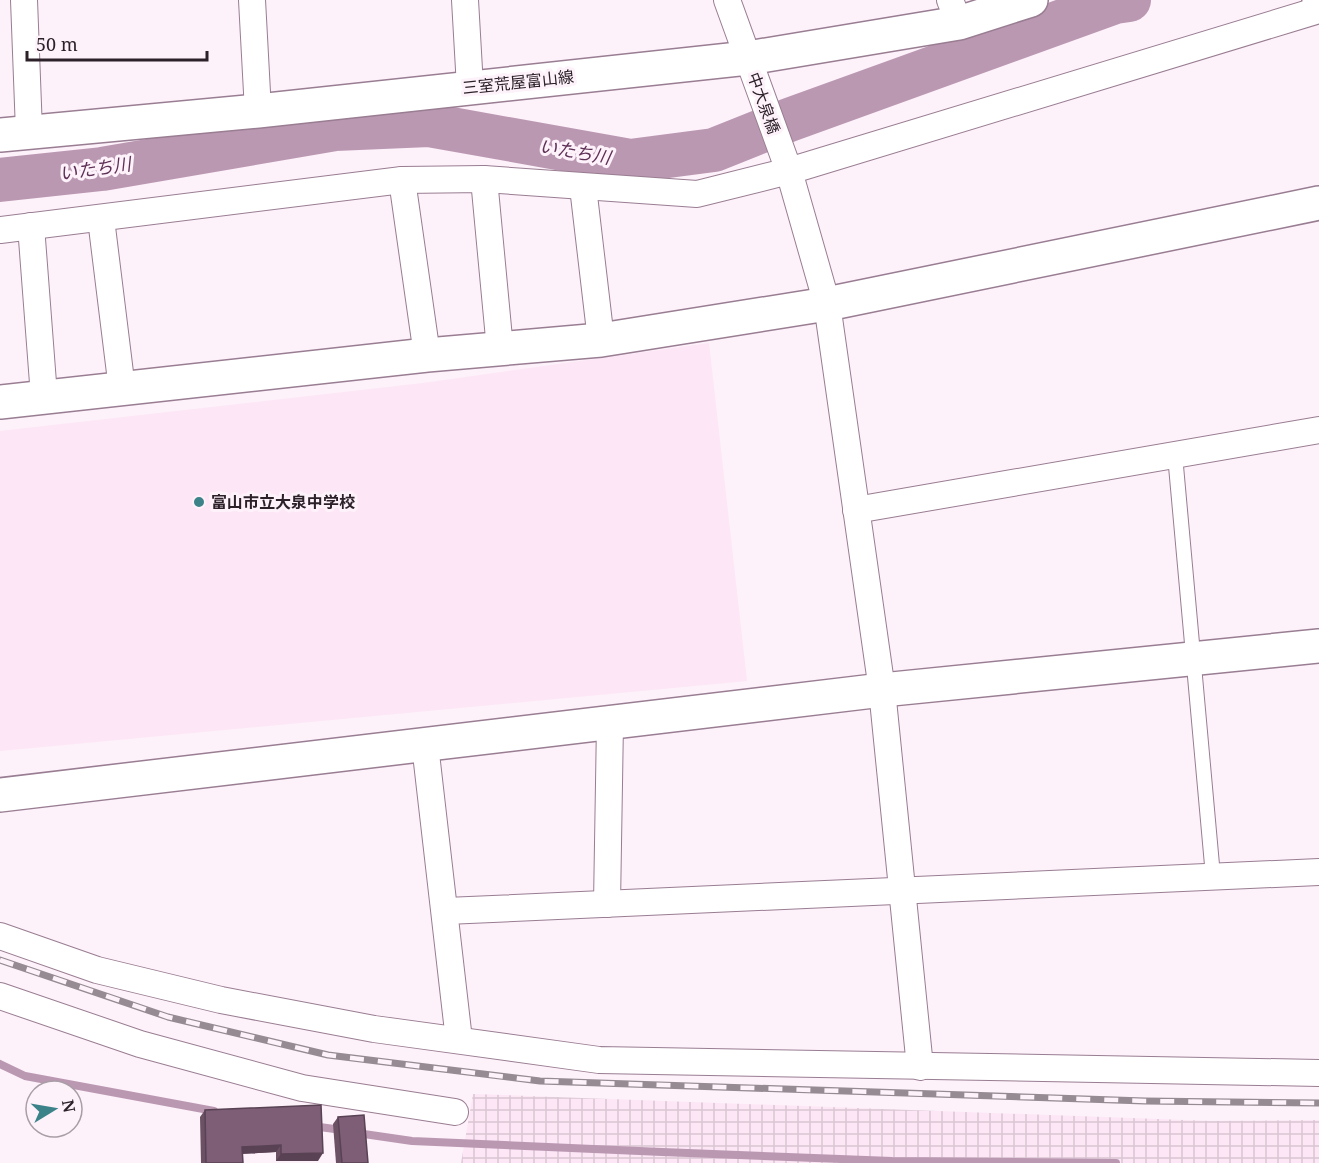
<svg xmlns="http://www.w3.org/2000/svg" width="1319" height="1163" viewBox="0 0 1319 1163" font-family="'Noto Serif','Noto Sans JP',serif">
  <defs>
    <pattern id="industrial-grid" width="8" height="8" patternUnits="userSpaceOnUse" patternTransform="scale(1.5)"><rect width="8" height="8" fill="#fde6f6"/><path d="M0 4h8M4 0v8" fill="none" stroke="#d9c5d3"/></pattern>
  </defs>
  <rect width="100%" height="100%" fill="#fdf1fa"/>
  <!-- built -->
  <path fill="#fde6f6" d="M709,343L747,681L0,751V431L423,383Z"/>
  <!-- industrial -->
  <path fill="url(#industrial-grid)" d="M473,1094L1211,1121L1319,1120V1163H461Z"/>
  <g fill="none" stroke-linecap="round" stroke-linejoin="round">
    <!-- stream -->
    <g stroke="#bb98b2" stroke-width="8">
      <path d="M0,1064L25,1076L214,1111"/>
      <path d="M312,1126L342,1130"/>
      <path d="M357,1133L412,1141L662,1152L892,1161L1116,1163"/>
    </g>
    <!-- river -->
    <path stroke="#bb98b2" stroke-width="44" d="M0,180L102,169L335,129L429,125L630,161L714,150L789,120L1115,2L1129,0"/>
    <!-- lane casing -->
    <g stroke="#997d92" stroke-width="16">
      <path id="lane" d="M1175,455L1213,876"/>
    </g>
    <!-- street casing -->
    <g stroke="#997d92" stroke-width="28">
      <g id="street">
        <path d="M24,0L29,131"/>
        <path d="M252,0L258,111"/>
        <path d="M465,0L470,87"/>
        <path d="M727,0L789,171L827,304L882,690L920,1067"/>
        <path d="M950,0L959,23"/>
        <path d="M484,179L500,349"/>
        <path d="M402,180L427,355"/>
        <path d="M583,187L601,340"/>
        <path d="M101,219L122,389"/>
        <path d="M31,226L44,396"/>
        <path d="M0,230L402,180L484,179L697,194L789,171L1319,10"/>
        <path d="M856,510L1319,430"/>
        <path d="M425,745L459,1040"/>
        <path d="M607,904L610,723"/>
        <path d="M446,911L1319,872"/>
        <path d="M0,936L97,970L221,1000L374,1029L599,1060L1319,1073"/>
        <path d="M0,996L140,1044L302,1088L455,1112"/>
      </g>
    </g>
    <!-- secondary casing -->
    <g stroke="#997d92" stroke-width="36">
      <g id="secondary">
        <path d="M1319,0V1"/>
        <path d="M0,135L258,111L748,58L959,23L1031,0"/>
        <path d="M0,402L427,355L601,340L827,304L1319,203"/>
        <path d="M0,795L882,690L1319,646"/>
      </g>
    </g>
    <!-- lane -->
    <use href="#lane" stroke="#fff" stroke-width="14"/>
    <!-- street -->
    <use href="#street" stroke="#fff" stroke-width="26"/>
    <!-- secondary -->
    <use href="#secondary" stroke="#fff" stroke-width="33"/>
    <!-- rail casing -->
    <g stroke="#968a93" stroke-width="7">
      <path id="rail" d="M0,960L168,1017L328,1055L540,1081L1145,1101L1319,1103"/>
    </g>
    <!-- rail -->
    <use href="#rail" stroke="#fdf1fa" stroke-width="4.5" stroke-dasharray="14" stroke-linecap="butt"/>
  </g>
  <!-- wall -->
  <g fill="#6c5165">
    <path d="M205,1110L318,1161H276V1152L242,1154L243,1163H201L200,1117Z"/>
    <path d="M338,1117L368,1163H336L333,1124Z"/>
  </g>
  <!-- shaded-wall -->
  <g fill="#584253">
    <path d="M281,1145L276,1152L237,1154L242,1147Z"/>
    <path d="M323,1153L318,1161H276L281,1154Z"/>
  </g>
  <!-- building -->
  <g fill="#7e5e76" stroke="#584253" stroke-width="1.5">
    <path d="M321,1105L323,1153L281,1154V1145L242,1147L243,1163H206L205,1110Z"/>
    <path d="M364,1115L368,1163H342L338,1117Z"/>
  </g>
  <!-- markers -->
  <circle fill="#3b8388" stroke="#fdf1fa" stroke-width="2" cx="199" cy="502" r="6"/>
  <g text-anchor="middle" dominant-baseline="central" stroke-width="6" stroke-linejoin="round" paint-order="stroke">
    <!-- street labels -->
    <g font-size="16" fill="#2c2029" stroke="#fdf1fa">
      <text transform="translate(518 82) rotate(-6)">三室荒屋富山線</text>
      <text transform="translate(764 103) rotate(70)">中大泉橋</text>
    </g>
    <!-- poi labels -->
    <g font-size="16" font-weight="bold" fill="#2c2029" stroke="#fdf1fa" text-anchor="start">
      <text x="211" y="502">富山市立大泉中学校</text>
    </g>
    <!-- water labels -->
    <g font-size="18" font-style="italic" fill="#5e3055" stroke="#fdf1fa">
      <text transform="translate(575 151) rotate(10)">いたち川</text>
      <text transform="translate(95 168) rotate(-8)">いたち川</text>
    </g>
  </g>
  <!-- north arrow -->
  <g transform="translate(54 1109) rotate(79)"><circle r="28" fill="#fdf1fa" stroke="#a99da6" stroke-width="1.5"/>
  <path d="M0-4.5L10 22L0 15L-10 22Z" fill="#3b8388"/>
  <text y="-9" font-size="16" font-weight="bold" text-anchor="middle" fill="#2c2029">N</text>
  </g>
  <!-- scale -->
  <path d="M27 51v9h180v-9" fill="none" stroke="#2c2029" stroke-width="3"/>
  <text x="36" y="51" font-size="18" fill="#2c2029" stroke="#fdf1fa" stroke-width="4.5" paint-order="stroke">50 m</text>
</svg>
